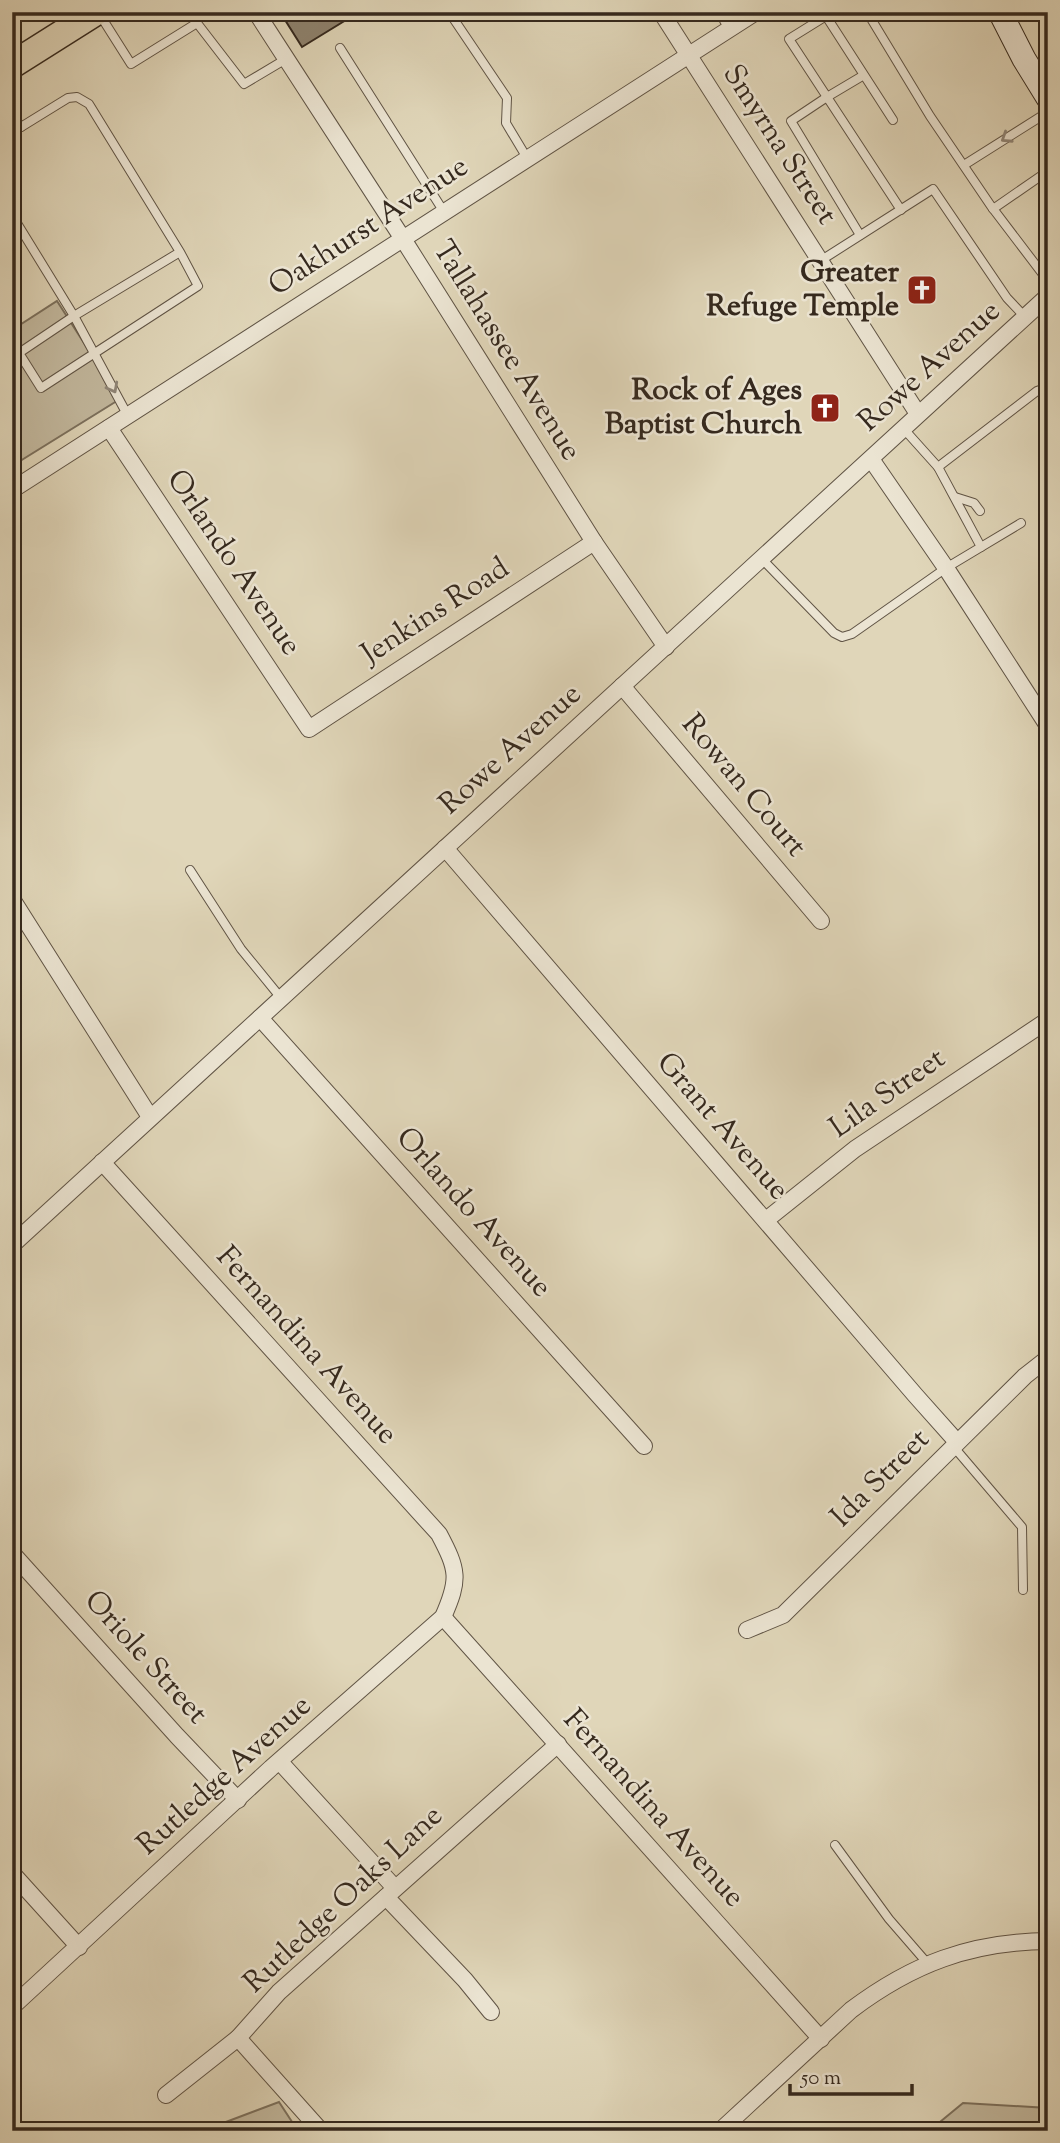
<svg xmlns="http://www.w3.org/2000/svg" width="1060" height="2143" viewBox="0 0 1060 2143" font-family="'Sorts Mill Goudy',serif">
  <rect width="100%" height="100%" fill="#e0d6b9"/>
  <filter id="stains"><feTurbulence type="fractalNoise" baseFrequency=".00286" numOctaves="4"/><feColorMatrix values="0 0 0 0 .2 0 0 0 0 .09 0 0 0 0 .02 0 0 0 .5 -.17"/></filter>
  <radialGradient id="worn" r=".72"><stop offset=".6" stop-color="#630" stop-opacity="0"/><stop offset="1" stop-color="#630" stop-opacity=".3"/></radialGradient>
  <!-- green -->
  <g fill="#c3b99f" stroke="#7c715e" stroke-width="2">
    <path d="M57,301L120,399L12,466V330Z"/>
    <path d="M279,2102L298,2131H202Z"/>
    <path d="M963,2103L1048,2108V2131H929Z"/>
  </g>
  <!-- building -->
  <path fill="#8e836f" stroke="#35291e" stroke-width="2" d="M280,12H359L302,47Z"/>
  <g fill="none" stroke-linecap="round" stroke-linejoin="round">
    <!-- lane casing -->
    <g stroke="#605445" stroke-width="10">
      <g id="lane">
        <path d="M449,12L507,98L506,123L527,158"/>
        <path d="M719,12L729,29"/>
        <path d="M867,12L930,116L991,206L1048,281"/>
        <path d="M100,15L131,64L197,23L244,84L286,59"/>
        <path d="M340,48L444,212"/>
        <path d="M864,75L827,97L789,39L826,16L893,120"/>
        <path d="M12,114L21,127L12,132"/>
        <path d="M21,127L68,98L77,97L89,104L180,252L74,316L19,353L41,388L198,286L180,252"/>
        <path d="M964,165L1048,112"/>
        <path d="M993,209L1048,171"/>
        <path d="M12,215L74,316L128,416"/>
        <path d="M860,235L791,121L827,97L901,210"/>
        <path d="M820,261L933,189L1007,298L1026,318"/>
        <path d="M903,428L938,467L1037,391L1048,387"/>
        <path d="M955,497L974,503L980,511"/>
        <path d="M981,547L1021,523"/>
        <path d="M762,559L834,633L842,637L852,634L946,568L981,547L938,467"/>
        <path d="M190,870L241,949L281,998"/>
        <path d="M953,1446L1022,1527L1023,1590"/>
        <path d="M835,1845L889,1919L928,1964"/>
      </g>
    </g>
    <!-- street casing -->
    <g stroke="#605445" stroke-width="18">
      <g id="street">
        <path d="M256,12L403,239L594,542L666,647"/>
        <path d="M661,12L918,414"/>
        <path d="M109,428L309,729L594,542"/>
        <path d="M871,459L946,568L1048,726"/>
        <path d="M12,490L756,12"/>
        <path d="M622,686L821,921"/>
        <path d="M445,848L916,1396L957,1442"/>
        <path d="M12,899L150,1117"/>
        <path d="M260,1018L644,1446"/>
        <path d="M766,1220L855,1149L1048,1020"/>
        <path d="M12,1245L1048,296"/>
        <path d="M12,1553L177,1736L238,1800"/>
        <path d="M443,1617L821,2039"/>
        <path d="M747,1630L783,1615L1025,1376L1048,1358"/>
        <path d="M280,1762L395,1888"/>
        <path d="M12,1873L79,1947"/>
        <path d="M386,1897L465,1980L491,2012"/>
        <path d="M12,2007L271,1768L443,1617C460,1579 458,1570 439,1534L102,1162"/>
        <path d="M238,2038L321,2131"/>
        <path d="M166,2095L238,2038L279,1992L558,1744"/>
        <path d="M720,2131L851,2010C912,1964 970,1942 1048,1941"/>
      </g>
    </g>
    <!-- secondary casing -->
    <g stroke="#35291e" stroke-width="25">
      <path id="secondary" d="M1000,12L1024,59L1048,98"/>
    </g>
    <!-- primary casing -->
    <g stroke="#35291e" stroke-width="29">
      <path id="primary" d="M12,65L96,12"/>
    </g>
    <!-- lane -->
    <use href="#lane" stroke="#ebe4d2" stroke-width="8"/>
    <!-- street -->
    <use href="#street" stroke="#ebe4d2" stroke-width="16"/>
    <!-- secondary -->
    <use href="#secondary" stroke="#ebe4d2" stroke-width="23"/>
    <!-- primary -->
    <use href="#primary" stroke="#e0d6b9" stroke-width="26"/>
  </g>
  <!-- one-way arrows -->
  <defs><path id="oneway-chevron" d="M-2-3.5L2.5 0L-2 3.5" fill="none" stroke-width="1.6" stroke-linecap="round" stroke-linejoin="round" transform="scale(1.75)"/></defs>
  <g stroke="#908678">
    <use href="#oneway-chevron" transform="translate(1006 138) rotate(147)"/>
    <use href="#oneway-chevron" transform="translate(113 388) rotate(62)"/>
  </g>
  <!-- icons -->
  <defs>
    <g id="church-square" transform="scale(1.575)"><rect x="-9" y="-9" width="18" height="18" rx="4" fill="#8f2418" stroke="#ebe4d2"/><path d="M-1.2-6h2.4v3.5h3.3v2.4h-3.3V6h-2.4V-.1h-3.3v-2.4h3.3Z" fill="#fff"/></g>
  </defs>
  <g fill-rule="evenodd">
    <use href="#church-square" x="922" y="290"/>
    <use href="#church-square" x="825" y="408"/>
  </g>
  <g text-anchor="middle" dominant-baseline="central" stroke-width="5" stroke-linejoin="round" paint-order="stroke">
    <!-- street labels -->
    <g font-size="30" fill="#35291e" stroke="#ebe4d2">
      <text transform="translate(779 145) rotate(57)">Smyrna Street</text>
      <text transform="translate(369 227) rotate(-33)">Oakhurst Avenue</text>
      <text transform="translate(506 351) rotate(58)">Tallahassee Avenue</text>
      <text transform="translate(930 367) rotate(-42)">Rowe Avenue</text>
      <text transform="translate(233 563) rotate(56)">Orlando Avenue</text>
      <text transform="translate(436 612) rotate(-33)">Jenkins Road</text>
      <text transform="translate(511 750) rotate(-42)">Rowe Avenue</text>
      <text transform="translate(743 786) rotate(50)">Rowan Court</text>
      <text transform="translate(888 1094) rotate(-35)">Lila Street</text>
      <text transform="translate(722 1127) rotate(49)">Grant Avenue</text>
      <text transform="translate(473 1213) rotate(48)">Orlando Avenue</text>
      <text transform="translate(306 1346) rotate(48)">Fernandina Avenue</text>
      <text transform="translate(881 1479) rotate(-45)">Ida Street</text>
      <text transform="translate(145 1658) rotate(48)">Oriole Street</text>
      <text transform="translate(225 1776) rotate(-42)">Rutledge Avenue</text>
      <text transform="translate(653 1809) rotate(48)">Fernandina Avenue</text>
      <text transform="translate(344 1900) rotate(-43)">Rutledge Oaks Lane</text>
    </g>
    <!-- poi labels -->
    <g font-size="30" font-weight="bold" fill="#35291e" stroke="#ebe4d2" text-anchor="end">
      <text x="899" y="273">Greater<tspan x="899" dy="34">Refuge Temple</tspan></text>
      <text x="802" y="391">Rock of Ages<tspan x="802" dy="34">Baptist Church</tspan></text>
    </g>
  </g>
  <!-- margin -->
  <rect width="1060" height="2143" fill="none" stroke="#e0d6b9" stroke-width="42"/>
  <rect x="14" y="14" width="1032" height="2115" fill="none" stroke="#35291e" stroke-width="3.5"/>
  <rect x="21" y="21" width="1018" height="2101" fill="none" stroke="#35291e" stroke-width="2"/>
  <!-- scale -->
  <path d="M790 2084v10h122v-10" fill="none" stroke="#35291e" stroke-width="3.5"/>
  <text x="801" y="2084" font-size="21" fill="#35291e" stroke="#ebe4d2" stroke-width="5" paint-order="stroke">50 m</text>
  <rect width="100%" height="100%" filter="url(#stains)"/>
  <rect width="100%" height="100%" fill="url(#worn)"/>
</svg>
